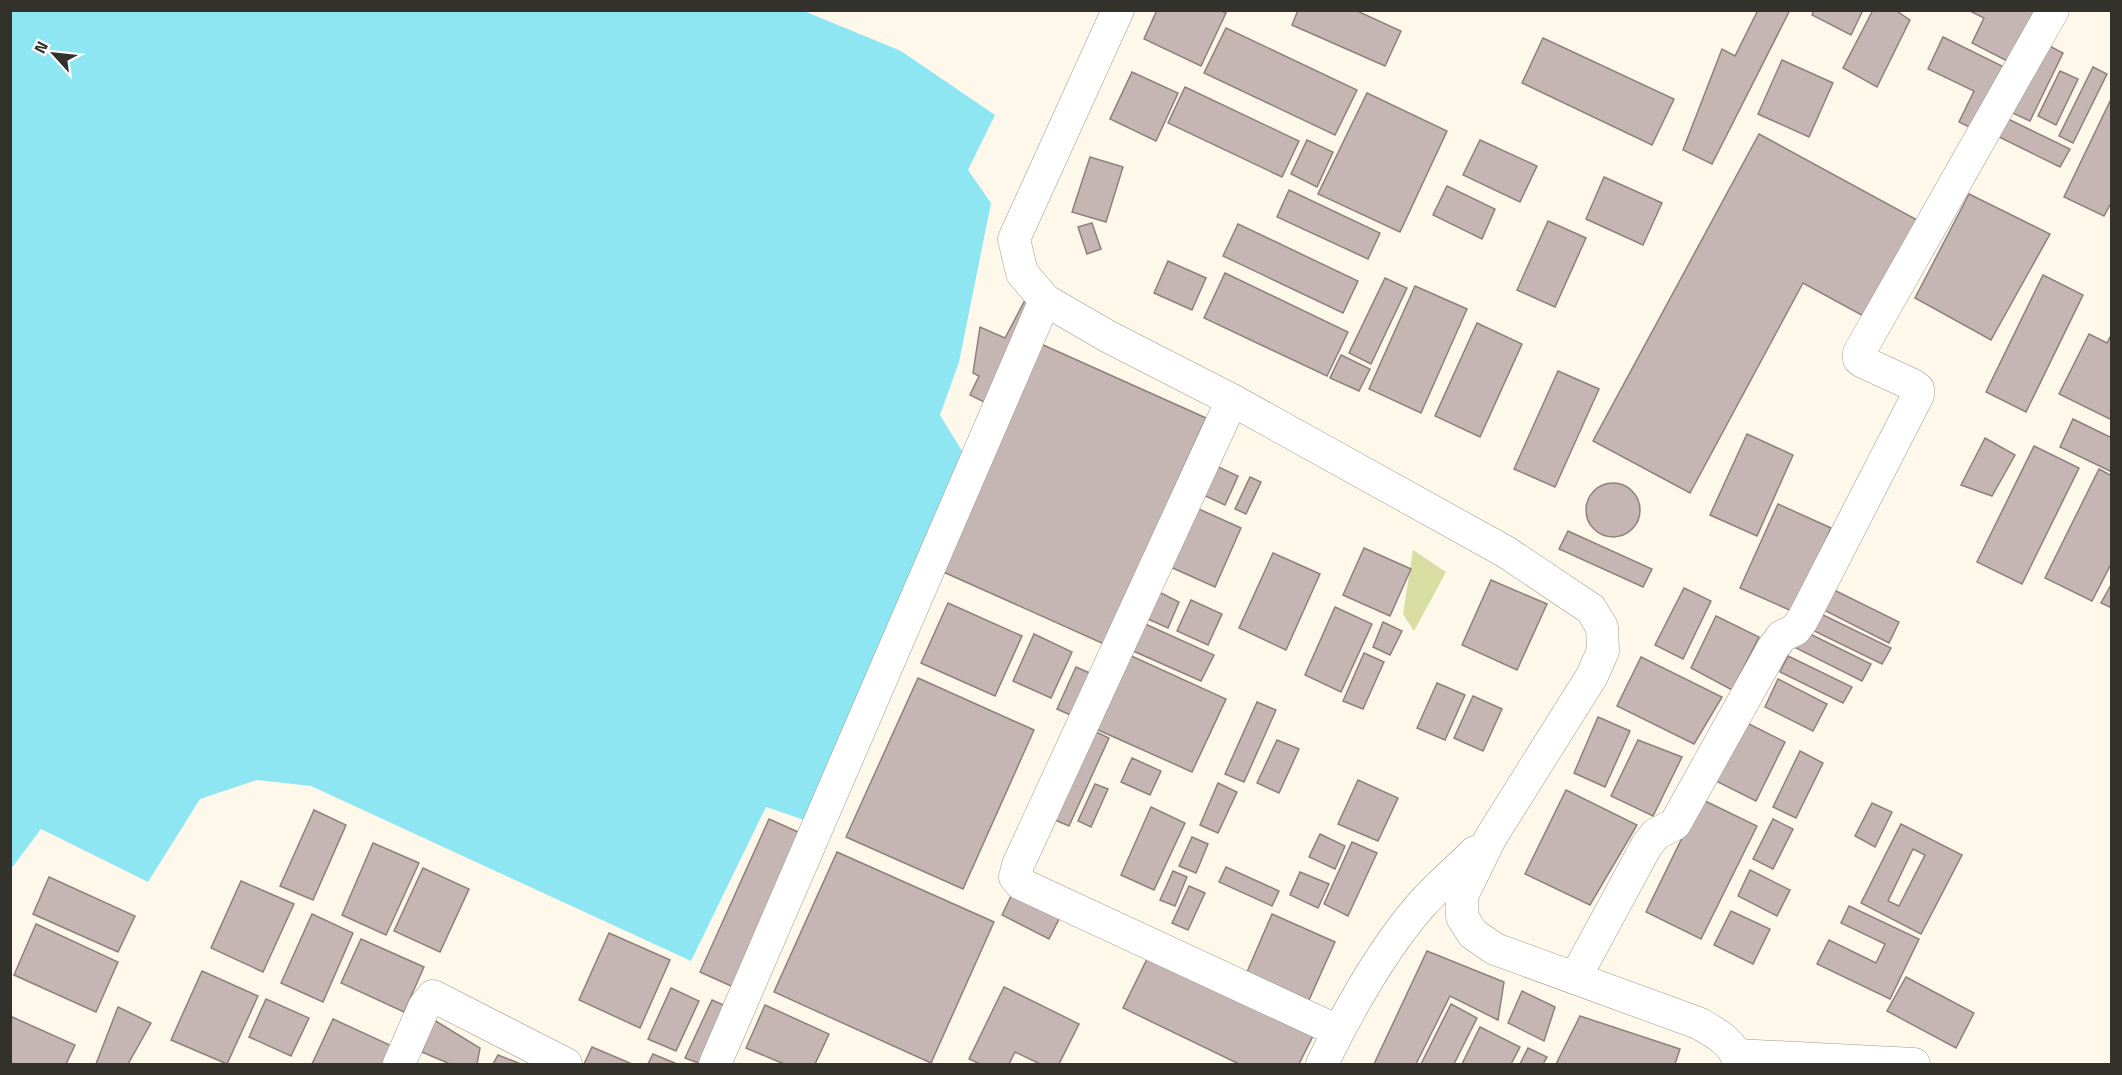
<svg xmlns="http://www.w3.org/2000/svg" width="2122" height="1075" viewBox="0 0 2122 1075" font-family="'Titillium Web',sans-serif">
  <rect width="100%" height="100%" fill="#fef8eb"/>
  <!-- green -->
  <path fill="#d8dda2" d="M1413,550L1446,572L1414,631L1403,614Z"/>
  <!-- water -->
  <path fill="#8ee6f2" d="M11,11H804L901,51L995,115L968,170L991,203L959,362L940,415L967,459L816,824L766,807L691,961L311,786L257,780L200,799L148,882L41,829L11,869Z"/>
  <!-- building -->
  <g fill="#c5b5b3" stroke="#8f807e" stroke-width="1.5" fill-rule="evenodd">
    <path d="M1157,10H1219L1226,13L1201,66L1144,39Z"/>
    <path d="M1298,10H1355L1401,31L1385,66L1292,25Z"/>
    <path d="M1758,10H1790L1712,164L1683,150L1722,49L1735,56Z"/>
    <path d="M1814,10H1863L1851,35L1812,15Z"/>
    <path d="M1873,10H1895L1910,20L1877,87L1843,68Z"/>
    <path d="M1968,10H2040L2013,64L1972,43L1984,18Z"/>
    <path d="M1226,28L1357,90L1335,135L1204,73Z"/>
    <path d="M1943,37L2008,69L1977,131L1959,122L1974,91L1928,69Z"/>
    <path d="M1543,38L1674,99L1652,145L1522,83Z"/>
    <path d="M2040,41L2063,53L2030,121L2006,110Z"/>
    <path d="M1782,60L1833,83L1809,137L1758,114Z"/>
    <path d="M2093,67L2107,74L2073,143L2059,136Z"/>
    <path d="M2060,71L2078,79L2056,125L2038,116Z"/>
    <path d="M1132,72L1178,93L1156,141L1110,119Z"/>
    <path d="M1185,87L1299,141L1282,177L1168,123Z"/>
    <path d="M1367,93L1447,131L1400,232L1318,194Z"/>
    <path d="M2112,97V201L2104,216L2064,197Z"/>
    <path d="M2004,117L2070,149L2060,167L1995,135Z"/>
    <path d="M1759,134L1919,221L1867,318L1803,283L1690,493L1593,441Z"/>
    <path d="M1307,140L1333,152L1317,187L1291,174Z"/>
    <path d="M1480,140L1537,166L1520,202L1463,175Z"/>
    <path d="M1090,157L1123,167L1106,222L1072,212Z"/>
    <path d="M1604,177L1662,203L1643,245L1586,219Z"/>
    <path d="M1447,186L1495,209L1482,239L1433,215Z"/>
    <path d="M1289,190L1380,233L1368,259L1277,217Z"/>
    <path d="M1969,194L2050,234L1991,340L1915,298Z"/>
    <path d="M1548,221L1586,238L1555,307L1517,290Z"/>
    <path d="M1092,223L1101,249L1087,254L1078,227Z"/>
    <path d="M1238,224L1358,281L1343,313L1223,256Z"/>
    <path d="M1168,261L1206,278L1192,310L1154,293Z"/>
    <path d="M1225,273L1348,332L1327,376L1204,318Z"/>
    <path d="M2043,275L2083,295L2026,412L1986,392Z"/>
    <path d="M1385,278L1407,288L1371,364L1349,353Z"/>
    <path d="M1415,286L1467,309L1421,413L1369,389Z"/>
    <path d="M1025,300L1035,306L986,403L970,395L979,376L973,373L980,327L1005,338Z"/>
    <path d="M1477,323L1522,344L1480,437L1435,416Z"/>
    <path d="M2112,333V420L2059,394L2089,334L2107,343Z"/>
    <path d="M1041,344L1206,418L1104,644L939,570Z"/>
    <path d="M1341,355L1370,369L1359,391L1330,378Z"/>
    <path d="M1558,371L1599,389L1555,487L1514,469Z"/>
    <path d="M2073,419L2112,438V472L2060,447Z"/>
    <path d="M1747,434L1793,455L1757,536L1710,515Z"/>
    <path d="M1985,438L2015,455L1992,496L1961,485Z"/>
    <path d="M2034,446L2079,468L2022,584L1977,562Z"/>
    <path d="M1214,465L1238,476L1225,505L1201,494Z"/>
    <path d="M2099,469L2112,476V562L2092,601L2045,578Z"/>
    <path d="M1250,477L1261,482L1246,514L1235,509Z"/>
    <circle cx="1613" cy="510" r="27"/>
    <path d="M1778,504L1831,528L1794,612L1740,588Z"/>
    <path d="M1192,506L1241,528L1215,587L1166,565Z"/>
    <path d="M1568,531L1652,569L1643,587L1559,549Z"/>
    <path d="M1364,548L1411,569L1390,616L1343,595Z"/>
    <path d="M1273,553L1320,574L1286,650L1239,628Z"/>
    <path d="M1491,580L1547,604L1517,670L1462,645Z"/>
    <path d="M2112,583V608L2101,603Z"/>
    <path d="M1826,586L1899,622L1889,643L1816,606Z"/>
    <path d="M1684,588L1711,601L1683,659L1655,645Z"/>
    <path d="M1159,592L1179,602L1168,628L1148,619Z"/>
    <path d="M1191,600L1222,614L1208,645L1177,631Z"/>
    <path d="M948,603L1022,636L995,696L921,663Z"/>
    <path d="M1335,607L1372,624L1341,692L1305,675Z"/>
    <path d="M1815,611L1891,648L1882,664L1806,627Z"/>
    <path d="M1716,616L1759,637L1732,690L1691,668Z"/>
    <path d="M1383,622L1402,631L1390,655L1373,647Z"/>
    <path d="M1143,623L1214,655L1201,681L1131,650Z"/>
    <path d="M1802,630L1871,664L1862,681L1794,647Z"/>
    <path d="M1034,634L1072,652L1051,698L1013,681Z"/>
    <path d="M1364,653L1384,662L1363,709L1343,701Z"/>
    <path d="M1127,654L1226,699L1192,772L1094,728Z"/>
    <path d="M1788,656L1852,687L1843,703L1780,672Z"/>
    <path d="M1641,657L1722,697L1694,744L1617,706Z"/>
    <path d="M1076,667L1103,679L1084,721L1057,709Z"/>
    <path d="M918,678L1034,730L963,889L846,837Z"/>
    <path d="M1778,679L1827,704L1813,731L1765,707Z"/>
    <path d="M1437,683L1465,695L1445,740L1417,728Z"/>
    <path d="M1473,696L1502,709L1483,751L1454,738Z"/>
    <path d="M1257,702L1276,710L1244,782L1225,774Z"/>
    <path d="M1598,717L1630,731L1605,787L1574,773Z"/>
    <path d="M1745,722L1785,742L1756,801L1716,781Z"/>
    <path d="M1088,728L1109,738L1069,826L1048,817Z"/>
    <path d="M1277,740L1299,749L1279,793L1257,783Z"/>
    <path d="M1638,740L1682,757L1653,816L1611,796Z"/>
    <path d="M1800,751L1823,763L1796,818L1773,807Z"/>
    <path d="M1132,758L1161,771L1150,795L1121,782Z"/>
    <path d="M1358,780L1398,798L1378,841L1338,824Z"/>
    <path d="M1218,783L1237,792L1218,833L1200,825Z"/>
    <path d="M1095,784L1108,789L1091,827L1078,821Z"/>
    <path d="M1566,790L1637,825L1590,905L1525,874Z"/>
    <path d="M1701,799L1757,826L1701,939L1646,912Z"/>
    <path d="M1872,803L1892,812L1875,847L1855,836Z"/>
    <path d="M1151,807L1185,823L1154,890L1121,875Z"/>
    <path d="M314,810L346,825L313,900L280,886Z"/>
    <path d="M769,819L809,837L740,990L700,972Z"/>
    <path d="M1773,819L1793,829L1773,869L1753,859Z"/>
    <path d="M1901,824L1962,855L1921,934L1861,903ZM1913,849L1925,855L1899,906L1888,901Z"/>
    <path d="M1320,834L1345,846L1335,869L1309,857Z"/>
    <path d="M1192,837L1208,844L1196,873L1179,866Z"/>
    <path d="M1352,842L1377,853L1348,916L1324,904Z"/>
    <path d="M373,843L419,863L386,935L342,915Z"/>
    <path d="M837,852L994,922L931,1063L774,992Z"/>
    <path d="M1226,867L1279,891L1272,906L1219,882Z"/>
    <path d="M423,868L469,889L440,952L394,931Z"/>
    <path d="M1750,870L1790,890L1777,916L1738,896Z"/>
    <path d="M1173,871L1187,877L1175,906L1160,900Z"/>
    <path d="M1300,872L1329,884L1318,908L1290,895Z"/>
    <path d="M49,877L135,916L118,952L33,914Z"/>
    <path d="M241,881L294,904L263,972L211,948Z"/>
    <path d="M1189,886L1205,893L1188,930L1172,923Z"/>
    <path d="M1013,892L1061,915L1049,939L1002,915Z"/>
    <path d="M1849,906L1919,939L1890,999L1817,964L1829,940L1876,963L1885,944L1841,923Z"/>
    <path d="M1731,911L1770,929L1753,964L1714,945Z"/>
    <path d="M312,914L353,933L323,1002L281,983Z"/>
    <path d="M1272,914L1335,942L1309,1000L1247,972Z"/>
    <path d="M36,924L118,962L96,1012L14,975Z"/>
    <path d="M609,933L670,960L640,1028L579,1000Z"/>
    <path d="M361,939L424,967L404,1012L341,983Z"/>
    <path d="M1151,951L1316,1030L1299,1064H1239L1123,1008Z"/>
    <path d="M1427,951L1504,982L1498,1020L1450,996L1416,1064H1374Z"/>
    <path d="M202,971L258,996L227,1064L171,1040Z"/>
    <path d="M1906,977L1974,1013L1956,1048L1887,1011Z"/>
    <path d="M1004,987L1079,1024L1059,1064H1040L1015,1052L1009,1064H980L969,1059Z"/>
    <path d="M671,988L699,1001L676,1051L648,1039Z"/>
    <path d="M1522,991L1555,1007L1544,1041L1508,1023Z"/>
    <path d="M266,999L309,1018L291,1056L249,1037Z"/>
    <path d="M712,1000L737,1011L701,1064L685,1058Z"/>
    <path d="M1451,1004L1477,1018L1454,1064H1421Z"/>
    <path d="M765,1005L829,1034L815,1064H784L746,1048Z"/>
    <path d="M118,1007L151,1023L128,1064H96Z"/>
    <path d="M10,1016L75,1045L66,1064H10Z"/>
    <path d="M1580,1016L1680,1049L1675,1064H1556Z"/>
    <path d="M333,1019L392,1046L384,1064H312Z"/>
    <path d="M434,1020L480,1048L477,1064H450L422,1052Z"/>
    <path d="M1480,1027L1520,1047L1511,1064H1462Z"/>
    <path d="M592,1047L632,1064H584Z"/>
    <path d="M1528,1048L1547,1057L1543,1064H1520Z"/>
    <path d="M653,1054L677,1064H648Z"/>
    <path d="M498,1055L521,1064H493Z"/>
  </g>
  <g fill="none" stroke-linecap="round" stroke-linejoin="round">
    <!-- minor casing -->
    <g stroke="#9f9a8e" stroke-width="33">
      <g id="minor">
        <path d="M1118,10L1014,239L1022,273L1045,300L1107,336L1232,400L1506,552L1591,609L1602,627L1603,651L1592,676L1491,837L1462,896V917L1473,934L1495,949L1698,1023C1716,1033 1735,1043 1739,1064"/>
        <path d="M1232,400L1018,865L1015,877L1021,884L1338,1031"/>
        <path d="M1575,978L1647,845L1656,834L1675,824L1773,648L1782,636L1795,630L1803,619L1918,395V389L1913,385L1863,362L1859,359V353L2053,10"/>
        <path d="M1737,1055L1914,1064"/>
        <path d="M399,1064L424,1007L433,996L566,1064"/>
        <path d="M715,1064L1045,300"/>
        <path d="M1322,1064C1348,1011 1383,948 1422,904C1438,886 1457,870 1475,852"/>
      </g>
    </g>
    <!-- minor -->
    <use href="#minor" stroke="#fff" stroke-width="32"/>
  </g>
  <!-- border -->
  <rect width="2122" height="1075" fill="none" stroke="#33312c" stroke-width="24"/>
  <!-- north arrow -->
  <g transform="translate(54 54) rotate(297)" stroke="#ffffff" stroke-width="4.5" paint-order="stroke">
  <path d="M0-4.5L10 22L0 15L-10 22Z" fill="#33312c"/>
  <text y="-9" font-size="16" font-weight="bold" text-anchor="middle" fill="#33312c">N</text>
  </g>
</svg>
